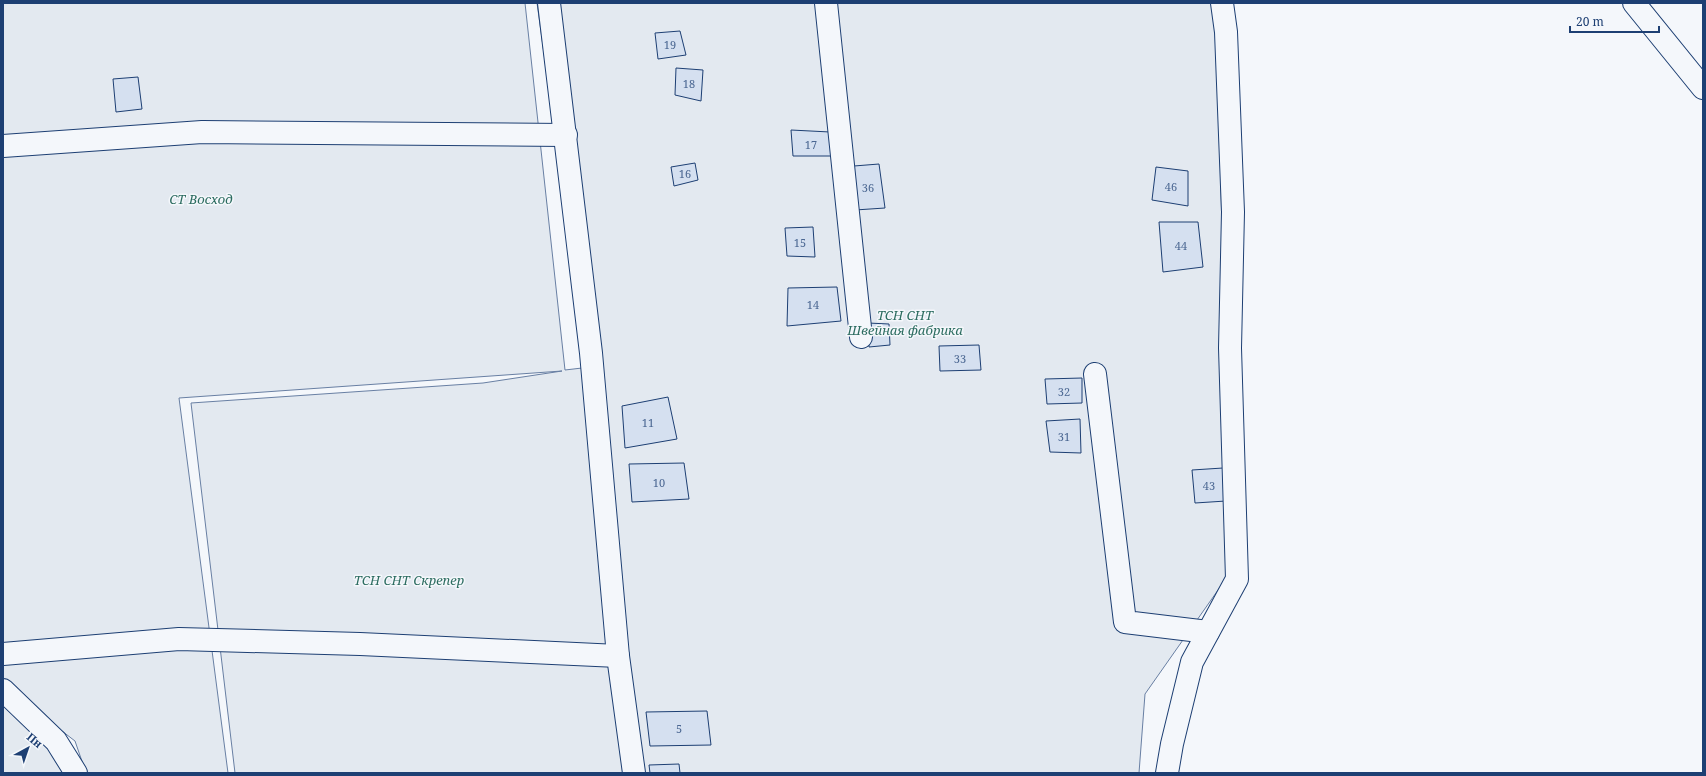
<svg xmlns="http://www.w3.org/2000/svg" width="1706" height="776" viewBox="0 0 1706 776" font-family="'Noto Serif',serif">
  <rect width="100%" height="100%" fill="#f4f7fb"/>
  <!-- green -->
  <g fill="#e3e9f0" stroke="#687fa3">
    <path d="M3,3H525L565,370L582,368L626,773H235L191,403L483,383L562,371L179,398L228,773H86L75,741L3,686Z"/>
    <path d="M537,3H1218L1217,19L1230,573L1145,694L1139,773H644Z"/>
    <path d="M3,695L78,773H3Z"/>
  </g>
  <!-- building -->
  <g fill="#d5e0f0" stroke="#1d3f73">
    <path d="M680,31L686,55L658,59L655,33Z"/>
    <path d="M676,68L703,70L701,101L675,95Z"/>
    <path d="M138,77L142,109L116,112L113,79Z"/>
    <path d="M791,130L830,132L831,156H793Z"/>
    <path d="M695,163L698,180L674,186L671,167Z"/>
    <path d="M879,164L885,208L855,210L854,166Z"/>
    <path d="M1156,167L1188,171V206L1152,200Z"/>
    <path d="M1159,222H1198L1203,267L1163,272Z"/>
    <path d="M813,227L815,257L787,256L785,228Z"/>
    <path d="M837,287L841,321L787,326L788,288Z"/>
    <path d="M868,323L889,324L890,345L869,347Z"/>
    <path d="M979,345L981,370L940,371L939,346Z"/>
    <path d="M1082,378V403L1047,404L1045,379Z"/>
    <path d="M668,397L677,439L625,448L622,406Z"/>
    <path d="M1080,419L1081,453L1050,452L1046,421Z"/>
    <path d="M684,463L689,499L632,502L629,464Z"/>
    <path d="M1223,468L1226,501L1195,503L1192,470Z"/>
    <path d="M707,711L711,745L650,746L646,712Z"/>
    <path d="M679,764L680,773H650L649,765Z"/>
  </g>
  <g fill="none" stroke-linecap="round" stroke-linejoin="round">
    <!-- minor casing -->
    <g stroke="#1d3f73" stroke-width="24">
      <g id="minor">
        <path d="M549,3L591,353L618,656L634,773"/>
        <path d="M826,3L861,337"/>
        <path d="M1634,3L1703,88"/>
        <path d="M3,146L202,132L566,135"/>
        <path d="M1095,374L1125,622L1208,632"/>
        <path d="M3,654L179,639L360,644L618,656"/>
        <path d="M3,690L56,741L76,773"/>
        <path d="M1167,773L1172,744L1192,662L1237,579L1230,348L1233,212L1226,32L1222,3"/>
      </g>
    </g>
    <!-- minor -->
    <use href="#minor" stroke="#f4f7fb" stroke-width="22"/>
  </g>
  <g text-anchor="middle" dominant-baseline="central" stroke-width="3" stroke-linejoin="round" paint-order="stroke">
    <!-- number labels -->
    <g font-size="11" fill="#4b6792">
      <text x="670" y="44">19</text>
      <text x="689" y="83">18</text>
      <text x="811" y="144">17</text>
      <text x="685" y="173">16</text>
      <text x="1171" y="186">46</text>
      <text x="868" y="187">36</text>
      <text x="800" y="242">15</text>
      <text x="1181" y="245">44</text>
      <text x="813" y="304">14</text>
      <text x="960" y="358">33</text>
      <text x="1064" y="391">32</text>
      <text x="648" y="422">11</text>
      <text x="1064" y="436">31</text>
      <text x="659" y="482">10</text>
      <text x="1209" y="485">43</text>
      <text x="679" y="728">5</text>
    </g>
    <!-- park labels -->
    <g font-size="13" font-style="italic" fill="#2c6c60" stroke="#f4f7fb">
      <text x="201" y="199">СТ Восход</text>
      <text x="905" y="315">ТСН СНТ<tspan x="905" dy="15">Швейная фабрика</tspan></text>
      <text x="409" y="580">ТСН СНТ Скрепер</text>
    </g>
  </g>
  <!-- border -->
  <rect width="1706" height="776" fill="none" stroke="#1d3f73" stroke-width="8"/>
  <!-- north arrow -->
  <g transform="translate(28 748) rotate(40)" stroke="#f4f7fb" stroke-width="3" paint-order="stroke">
  <path d="M0-3L7 15L0 10L-7 15Z" fill="#1d3f73"/>
  <text y="-6" font-size="11" font-weight="bold" text-anchor="middle" fill="#1d3f73">Пн</text>
  </g>
  <!-- scale -->
  <path d="M1570 26v6h89v-6" fill="none" stroke="#1d3f73" stroke-width="2"/>
  <text x="1576" y="26" font-size="12" fill="#1d3f73" stroke="#f4f7fb" stroke-width="3" paint-order="stroke">20 m</text>
</svg>
